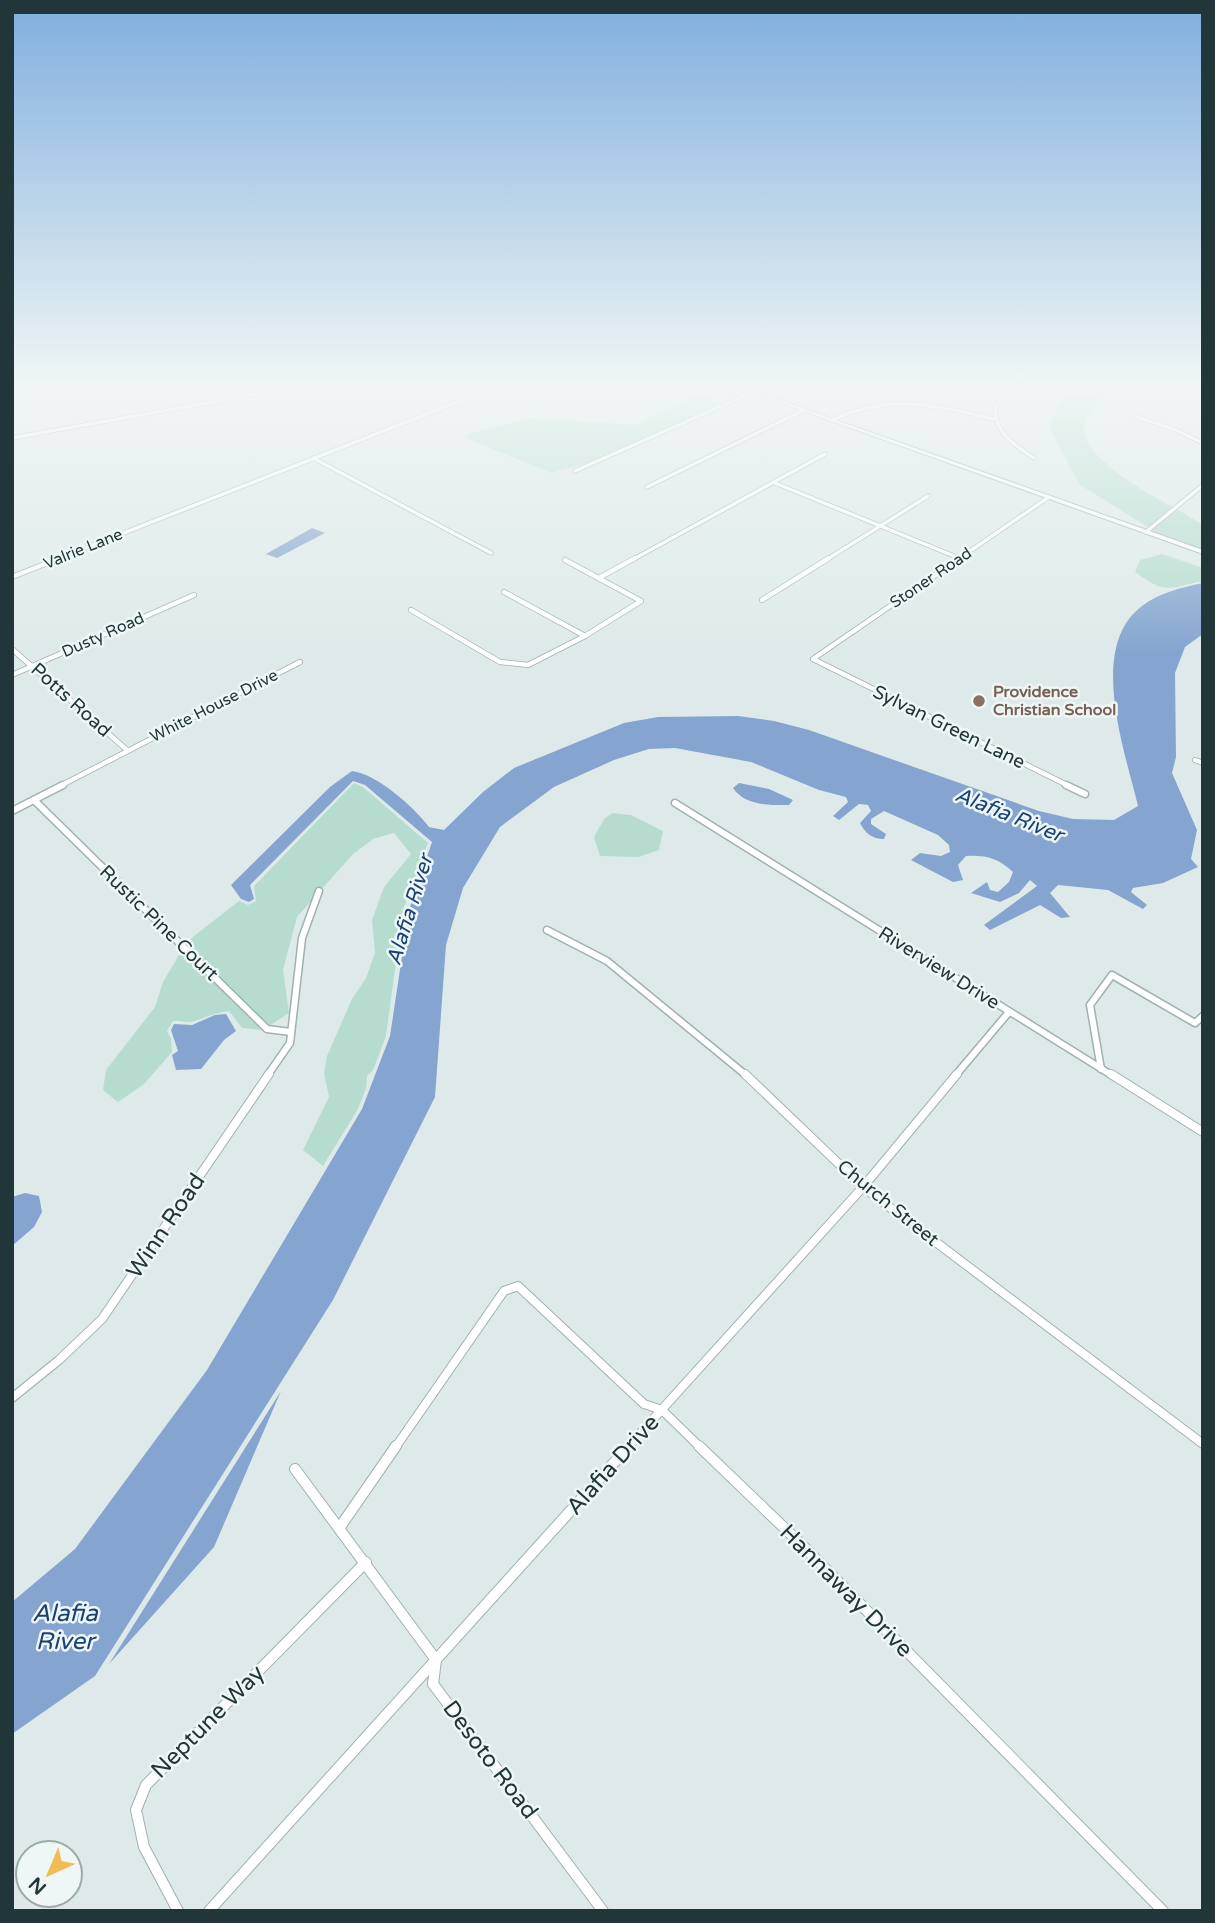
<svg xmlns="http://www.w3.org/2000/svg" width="1215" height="1923" viewBox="0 0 1215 1923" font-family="'Varela Round',sans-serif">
  <rect width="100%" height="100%" fill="#deeae9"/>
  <!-- green -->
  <g fill="#b6dcd0">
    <path d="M1074,383H1113C1105,397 1089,407 1085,423C1075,455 1151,495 1173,507L1148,527L1080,485L1049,427C1056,406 1064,401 1074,383Z"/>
    <path d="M704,392L712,395L713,403L718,406L601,459L551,473L466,438L468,434L530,418L636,425Z"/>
    <path d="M1177,509L1203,525V550L1158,535L1152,530Z"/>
    <path d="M1162,554L1203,568V581C1168,588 1166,595 1135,572L1140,560Z"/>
    <path d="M354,783L363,787L428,843L403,910L386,1036L373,1070L367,1076L366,1088L358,1109L323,1166L303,1150L329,1097L324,1073L327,1056L352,999L366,978L375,953L372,920L384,887L411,854L394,833L373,839L353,854L297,917L283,970L289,1013L263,1030L242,1028L229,1011C216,1012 195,1022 190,1022C183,1022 180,1020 173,1021L167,1031L171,1039L172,1052L144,1084L118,1102L103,1090L106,1070L155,1007L163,982L182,950L194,936L239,901L248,905L256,901L254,886L257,883Z"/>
    <path d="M612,813L631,815L663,831L659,850L639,857L600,856L594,837L604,819Z"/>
  </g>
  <!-- water -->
  <g fill="#85a5d0">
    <path d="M312,528L325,533L277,558L266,554Z"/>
    <path d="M1203,583V634L1185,647L1175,673L1176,757L1172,773L1197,830L1191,859L1198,867L1163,883L1133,888L1131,892L1147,905L1143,909L1108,890L1058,885L1050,893L1070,917L1061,918L1040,905L990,930L984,925L1037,886L1030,880L1019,893L1000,902L971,893L987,882L990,890L998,892L1009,882L1013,872C998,858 986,855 966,856L958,865L963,880L953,882L911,860L920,853L941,856L950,852L949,845L938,835L884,811L871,819V824L886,834L884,839C872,839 865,833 860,823L871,811L868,805L859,804L839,820L833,816L848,802L846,797L819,790L751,762L675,748L649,749L614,760L554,787L500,827L463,888L446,945L435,1097L333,1300L95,1676L12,1734V1602L75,1549L207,1370L362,1109L390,1036L409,910L432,842L365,785L353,781L250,885L254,899L249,902L241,899L231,885L330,787L352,771C377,774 414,807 429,827L444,830L483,792L514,768L624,723L658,717L738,716L774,721L809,730L1039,811L1073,819L1114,820L1138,806C1125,751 1087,647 1142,606C1160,592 1181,588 1203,583Z"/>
    <path d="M739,783L769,789L793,800L789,805C769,805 745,806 733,788Z"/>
    <path d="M226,1014L236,1031L224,1040L201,1069L176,1070L172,1055L178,1051L171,1030L174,1024L192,1025L215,1015Z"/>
    <path d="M25,1193L39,1196L42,1212L34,1227L12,1246V1197Z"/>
    <path d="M281,1391L214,1547L109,1664Z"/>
  </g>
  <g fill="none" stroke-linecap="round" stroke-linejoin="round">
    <!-- street-far4 casing -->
    <g stroke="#a1b0b1" stroke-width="5">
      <g id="street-far4">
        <path d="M1014,383L996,405C992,431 1014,445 1034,458"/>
        <path d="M1021,383L1064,395"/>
        <path d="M1203,393L1200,397L1203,399"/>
        <path d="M771,398L800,383"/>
        <path d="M12,399L67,383"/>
        <path d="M1137,417L1176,430L1203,443"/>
        <path d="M832,420C894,393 931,405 994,419"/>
        <path d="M12,438L319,383"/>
        <path d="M313,458L491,553"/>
        <path d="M575,471L753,392"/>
        <path d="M775,483L959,558"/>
        <path d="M647,487L804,410"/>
        <path d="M1146,532L1203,485"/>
        <path d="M55,560L506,383"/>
        <path d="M632,560L825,454"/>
        <path d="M826,560L928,496"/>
        <path d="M957,560L1049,497"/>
      </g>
    </g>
    <!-- street-far3 casing -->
    <g stroke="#a1b0b1" stroke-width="6">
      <g id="street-far3">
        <path d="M960,558L813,659L1069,786"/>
        <path d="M12,577L60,558"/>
        <path d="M599,578L635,558"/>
        <path d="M504,592L585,636"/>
        <path d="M762,600L829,558"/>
        <path d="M411,610L500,662L528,665L585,636L641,601L565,560"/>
        <path d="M12,649L127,750"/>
        <path d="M12,675L194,595"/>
        <path d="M1195,760L1203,763"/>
        <path d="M60,786L300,662"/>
      </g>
    </g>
    <!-- street-far2 casing -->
    <g stroke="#a1b0b1" stroke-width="9">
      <g id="street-far2">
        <path d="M1066,785L1085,794"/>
        <path d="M34,800L267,1029L291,1032"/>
        <path d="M675,803L1113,1076"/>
        <path d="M12,811L63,785"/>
        <path d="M547,930L607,961L747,1076"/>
        <path d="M1101,1069L1090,1005L1112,975L1195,1023L1203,1016"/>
        <path d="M267,1076L290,1043L302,938L319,891"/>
        <path d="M955,1076L1009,1012"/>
      </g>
    </g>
    <!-- street-far1 casing -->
    <g stroke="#a1b0b1" stroke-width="10">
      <g id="street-far1">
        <path d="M745,1074L863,1187L1203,1444"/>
        <path d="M1111,1074L1203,1132"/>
        <path d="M12,1398L59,1360L102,1319L269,1074"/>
        <path d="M395,1448L504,1291L518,1286L644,1404L662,1410L701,1448"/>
        <path d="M627,1448L863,1187L957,1074"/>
      </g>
    </g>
    <!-- street casing -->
    <g stroke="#a1b0b1" stroke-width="12">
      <g id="street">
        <path d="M699,1446L802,1545L1163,1911"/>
        <path d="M295,1469L436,1660L433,1684L603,1911"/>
        <path d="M340,1527L396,1446"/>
        <path d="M178,1911L144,1847L136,1810L146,1785L366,1562"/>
        <path d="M209,1911L629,1446"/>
      </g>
    </g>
    <!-- secondary casing -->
    <g stroke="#9db4b6" stroke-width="2">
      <path id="secondary" d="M725,383H732L1203,550V554Z"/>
    </g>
    <!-- street-far4 -->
    <use href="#street-far4" stroke="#fff" stroke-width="3.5"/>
    <!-- street-far3 -->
    <use href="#street-far3" stroke="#fff" stroke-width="4.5"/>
    <!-- street-far2 -->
    <use href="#street-far2" stroke="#fff" stroke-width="6"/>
    <!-- street-far1 -->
    <use href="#street-far1" stroke="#fff" stroke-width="8"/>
    <!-- street -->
    <use href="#street" stroke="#fff" stroke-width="10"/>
    <!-- secondary -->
    <use href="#secondary" fill="#fff" fill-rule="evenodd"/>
  </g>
  <!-- sky -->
  <linearGradient id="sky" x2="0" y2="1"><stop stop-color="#80aede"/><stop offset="0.59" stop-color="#f0f6f5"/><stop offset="1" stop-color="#f0f6f5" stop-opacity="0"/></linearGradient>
  <rect width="1215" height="652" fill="url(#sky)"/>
  <!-- markers -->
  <circle fill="#8d6e63" stroke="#eef7f6" stroke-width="2.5" cx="979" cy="701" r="7"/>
  <g text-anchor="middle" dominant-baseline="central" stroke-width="5" stroke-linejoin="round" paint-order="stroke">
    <!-- far-street labels -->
    <g font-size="16" fill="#203639" stroke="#eef7f6">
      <text transform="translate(83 549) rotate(-22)">Valrie Lane</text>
      <text transform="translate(931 578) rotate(-34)">Stoner Road</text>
      <text transform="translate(103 635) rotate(-24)">Dusty Road</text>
      <text transform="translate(214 706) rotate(-27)">White House Drive</text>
    </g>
    <!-- far-education labels -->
    <g font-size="16" font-weight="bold" fill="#785e54" stroke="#eef7f6" text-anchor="start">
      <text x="993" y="692">Providence<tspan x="993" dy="18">Christian School</tspan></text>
    </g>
    <!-- street labels -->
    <g font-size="19" fill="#203639" stroke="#eef7f6">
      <text transform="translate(71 700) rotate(42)">Potts Road</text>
      <text transform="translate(949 727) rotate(26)">Sylvan Green Lane</text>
      <text transform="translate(159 923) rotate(44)">Rustic Pine Court</text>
      <text transform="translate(939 968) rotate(32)">Riverview Drive</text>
      <text transform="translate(888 1203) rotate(39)">Church Street</text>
    </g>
    <!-- water labels -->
    <g font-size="21" font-style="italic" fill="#1a4075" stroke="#eef7f6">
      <text transform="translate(1009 815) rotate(22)">Alafia River</text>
      <text transform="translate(410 910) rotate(-73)">Alafia River</text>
    </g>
    <!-- near-street labels -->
    <g font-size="23" fill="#203639" stroke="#eef7f6">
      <text transform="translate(166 1226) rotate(-56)">Winn Road</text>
      <text transform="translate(613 1465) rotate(-48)">Alafia Drive</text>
      <text transform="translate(846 1591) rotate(45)">Hannaway Drive</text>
      <text transform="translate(208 1722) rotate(-45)">Neptune Way</text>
      <text transform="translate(490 1760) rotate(53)">Desoto Road</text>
    </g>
    <!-- near-water labels -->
    <g font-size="24" font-style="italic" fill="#1a4075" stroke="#eef7f6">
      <text x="65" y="1613">Alafia<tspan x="65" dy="28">River</tspan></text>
    </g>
  </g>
  <!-- border -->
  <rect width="1215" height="1923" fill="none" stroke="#203639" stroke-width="28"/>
  <!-- north arrow -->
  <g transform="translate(49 1874) rotate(224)"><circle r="33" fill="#eef7f6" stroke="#9caaaa" stroke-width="2"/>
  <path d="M0-5L12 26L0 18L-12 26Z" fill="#f2bc54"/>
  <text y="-10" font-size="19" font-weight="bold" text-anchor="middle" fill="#203639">N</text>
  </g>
</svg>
